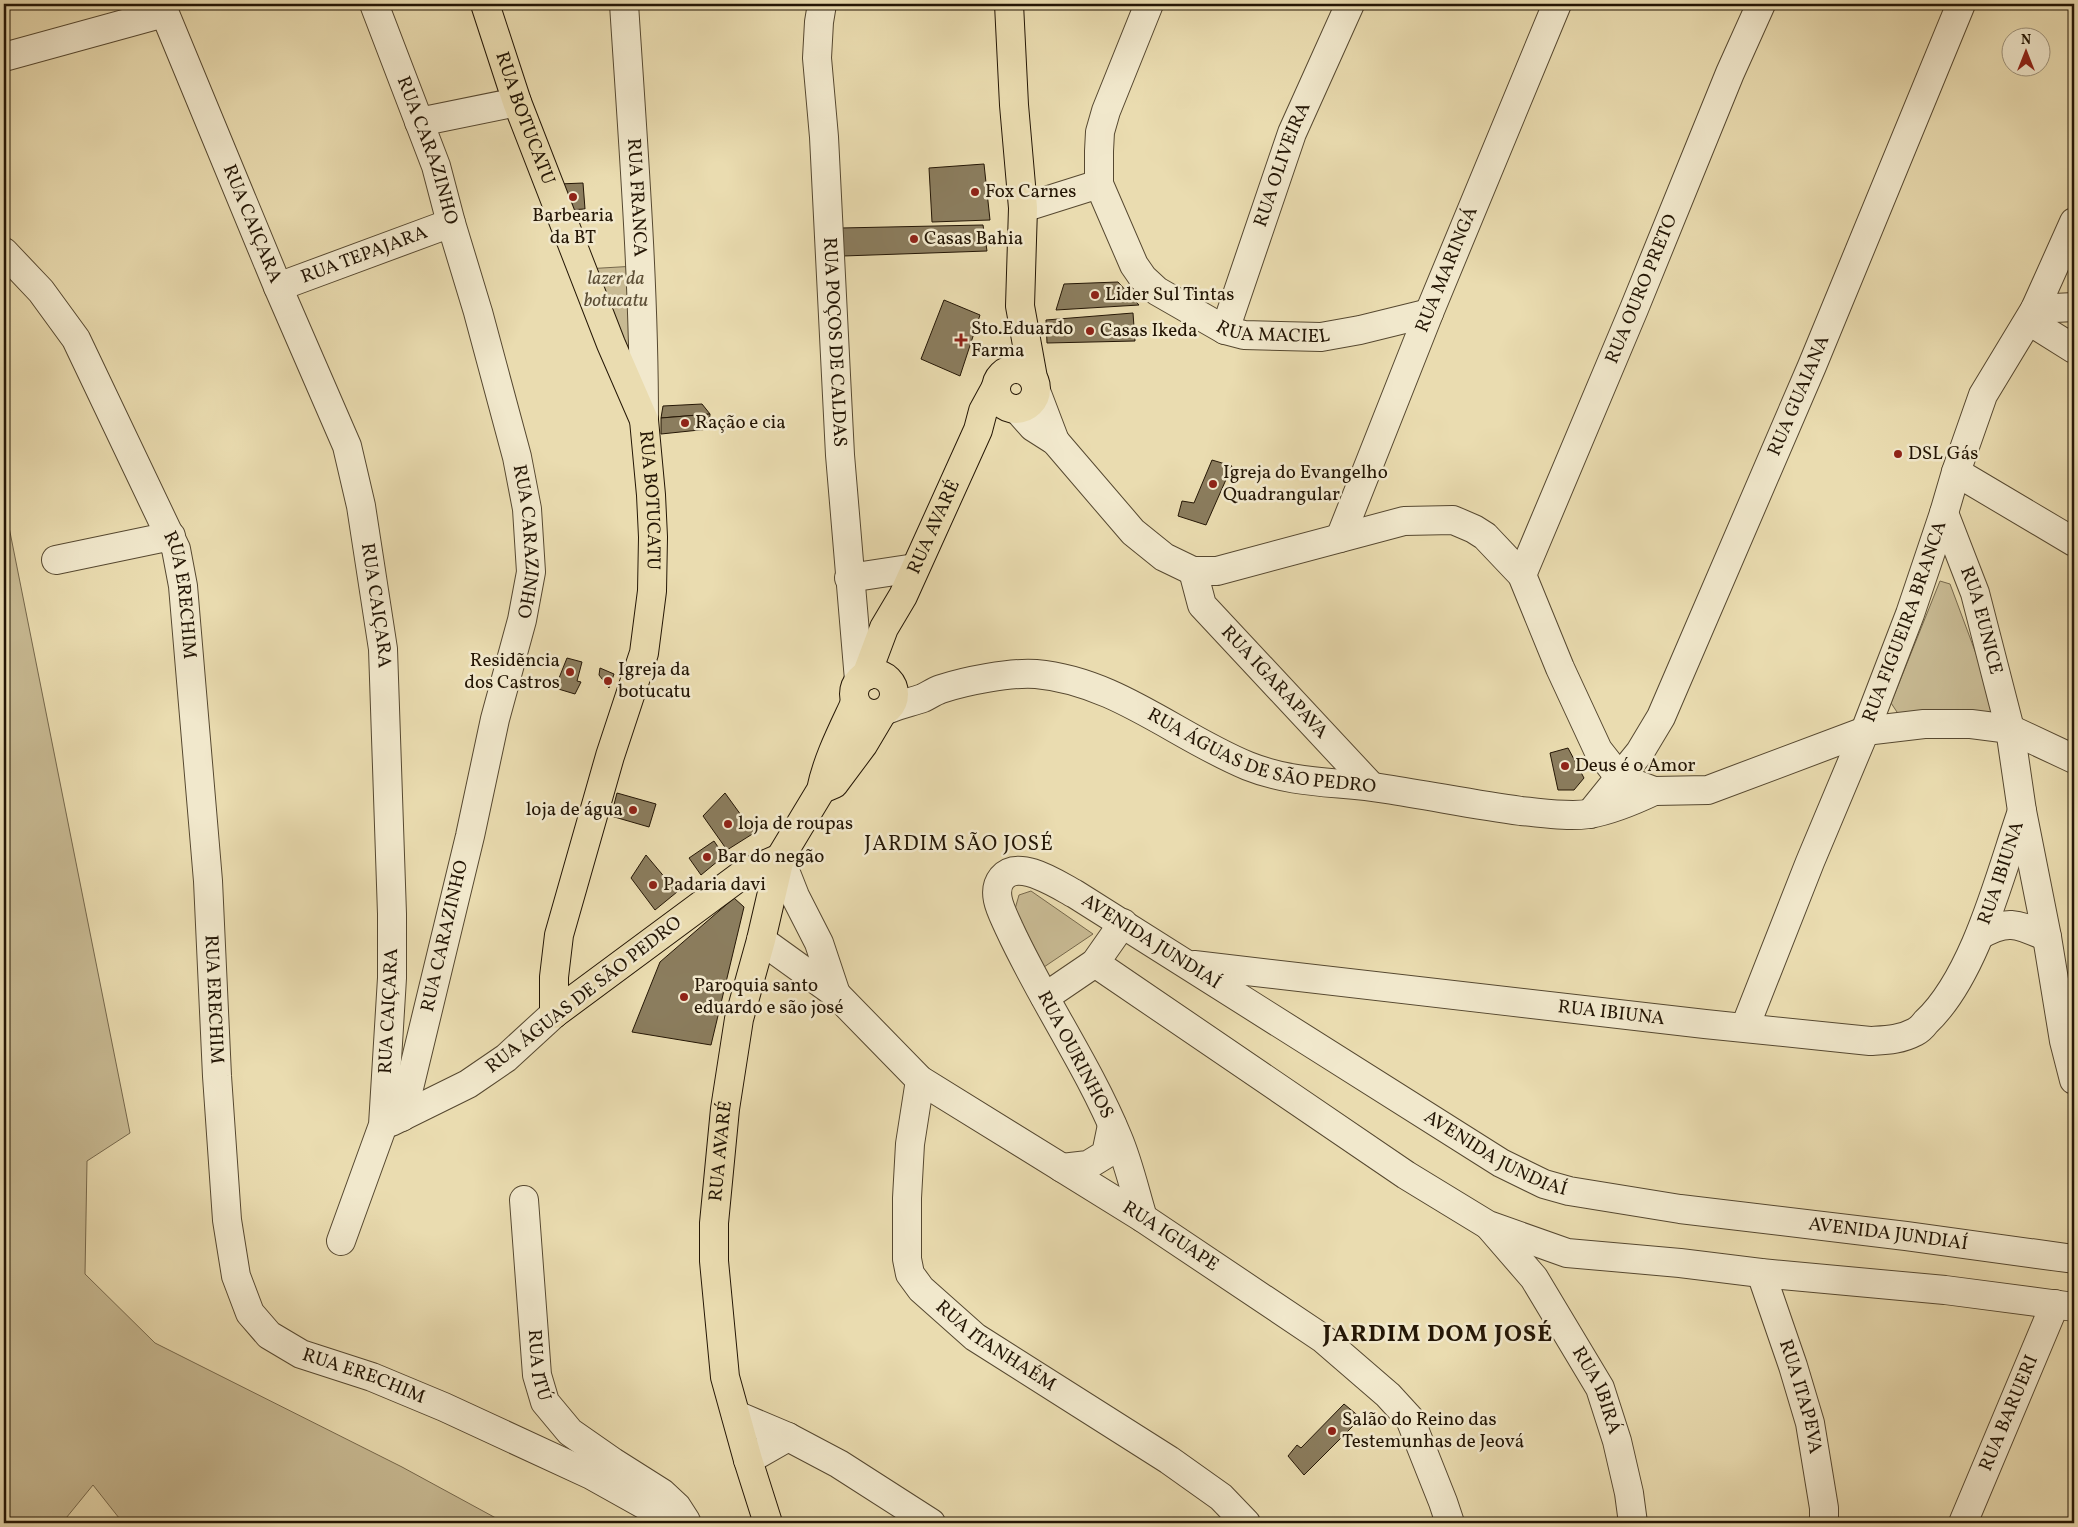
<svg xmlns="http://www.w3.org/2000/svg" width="2078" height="1527" viewBox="0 0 2078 1527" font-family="Vollkorn,serif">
  <rect width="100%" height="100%" fill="#eadcb0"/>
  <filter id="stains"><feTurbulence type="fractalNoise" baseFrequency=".004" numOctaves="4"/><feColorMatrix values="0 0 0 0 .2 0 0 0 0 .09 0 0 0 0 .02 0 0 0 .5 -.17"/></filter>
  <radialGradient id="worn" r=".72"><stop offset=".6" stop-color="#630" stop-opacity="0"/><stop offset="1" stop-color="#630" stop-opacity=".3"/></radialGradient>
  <!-- green -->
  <g fill="#c8ba93" stroke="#76684c">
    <path d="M636,266L644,408L585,269Z"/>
    <path d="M4,502L130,1133L87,1161L85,1274L155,1343L402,1467L505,1523H123L93,1485L62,1523H4Z"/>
    <path d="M1940,581L1950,584L1997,710L1989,717L1899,715L1891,703Z"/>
    <path d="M1031,891L1093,934L1044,967L1015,909L1019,895Z"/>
  </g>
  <!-- building -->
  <g fill="#8b7d5e" stroke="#241605">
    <path d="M984,164L990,220L932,222L929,168Z"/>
    <path d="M583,183L585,209L566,210L559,184Z"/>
    <path d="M983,225L987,251L843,256L841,228Z"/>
    <path d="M1118,282L1139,305L1056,310L1064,284Z"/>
    <path d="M944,300L980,315L960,376L921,359Z"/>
    <path d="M1133,313L1135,341L1047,343L1046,320Z"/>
    <path d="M702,404L710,414L661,418L663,406Z"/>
    <path d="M710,414L709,429L661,434V418Z"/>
    <path d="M1212,460L1232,466L1206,525L1178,516L1182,501L1194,503Z"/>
    <path d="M567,658L582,662L577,681L581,682L575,694L555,688Z"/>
    <path d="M600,668L614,674L609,688L599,675Z"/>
    <path d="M1568,748L1584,778L1574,790H1558L1550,753Z"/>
    <path d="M617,793L656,804L649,827L611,816Z"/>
    <path d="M725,793L754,833L727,850L703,816Z"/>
    <path d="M714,841L724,856L701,875L689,858Z"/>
    <path d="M646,855L677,892L655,910L631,878Z"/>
    <path d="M734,898L744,907L711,1045L632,1032L660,962Z"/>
    <path d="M1344,1404L1361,1418L1304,1475L1288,1456L1297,1445L1301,1448Z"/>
  </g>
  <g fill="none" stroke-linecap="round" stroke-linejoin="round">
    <!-- minor casing -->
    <g stroke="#564830" stroke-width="30">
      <g id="minor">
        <path id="s1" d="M161,4L278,287L347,446L361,506L383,649L392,914V978L383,1125L341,1241"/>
        <path id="s2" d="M374,4L436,166L451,223L478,312L517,457L527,509L531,572L522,620L495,719L470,836L402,1117"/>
        <path id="s3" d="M624,4C633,143 644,281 644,420"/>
        <path id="s4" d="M822,4L819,22L817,58L824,137L840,455L859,680"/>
        <path id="s5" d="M1149,4L1106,111L1100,132L1099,151V184L1134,265L1143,278L1157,291L1225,330L1244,335L1321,337L1360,330L1429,313"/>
        <path d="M4,57L164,13"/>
        <path d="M419,122L517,102"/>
        <path d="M1023,208L1099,184"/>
        <path id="s6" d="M4,252L41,291L76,339L176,549L183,586L208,881L217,1076L227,1220L236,1276L250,1313L269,1335L301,1354L372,1377L444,1407L591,1475L677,1523"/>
        <path id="s7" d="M278,287L451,223"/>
        <path d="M2035,309L2074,307"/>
        <path d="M2029,321L2074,349"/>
        <path id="s8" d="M1225,330L1292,133L1350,4"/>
        <path d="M1036,391L1055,441"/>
        <path d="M1017,409L1033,427L1055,441L1133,532L1164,557L1193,571H1217L1404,521L1453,520L1474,529L1485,536L1522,575L1560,668L1598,750L1620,778L1654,791L1708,790L1865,731L1924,724H1971L2010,729L2074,759"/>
        <path d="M1956,472L2074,542"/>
        <path id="s9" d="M1944,513L1975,593L2010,729L2022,811L2047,937L2064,1041L2074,1080"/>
        <path id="s10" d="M1340,538L1429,313L1557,4"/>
        <path d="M56,560L171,536"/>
        <path id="s11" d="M1193,571L1202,605L1371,786"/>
        <path id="s12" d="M1522,575L1634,309L1730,73L1761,4"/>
        <path d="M849,578L915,568"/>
        <path id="s13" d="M889,709C900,704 912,702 923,698C929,695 935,691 941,689C965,681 1011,672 1036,674C1116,681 1177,737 1248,766C1296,785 1338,781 1386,789C1432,796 1476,805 1521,811C1544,813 1566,817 1589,814C1612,810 1633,801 1654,791"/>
        <path id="s14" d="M1590,814L1640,752L1661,717L1812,366L1961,4"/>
        <path d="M780,858L795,896L819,943L836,994"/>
        <path d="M1980,935C2009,918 2019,925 2047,937"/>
        <path id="s15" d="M761,940L836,994L920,1080L1143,1218L1322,1338L1388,1395L1410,1419L1443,1502L1450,1523"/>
        <path d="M1095,963L1406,1175L1488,1225L1567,1253L1680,1263L1761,1273L1945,1290L2074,1307"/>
        <path id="s16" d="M1194,965L1705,1024L1870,1041C1886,1040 1900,1040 1915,1032C1919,1030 1923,1026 1926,1022C1975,976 2000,875 2022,811"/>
        <path d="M1045,997L1095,963L1123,923"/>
        <path id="s17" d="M1745,1027L1810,862L1865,731L1910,614L1944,513L1956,472L1983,395L2035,309L2074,222"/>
        <path id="s18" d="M920,1080L910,1144L907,1198V1259L910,1274L921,1289L975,1337L1169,1460L1221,1497L1246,1523"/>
        <path d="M391,1122L468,1084L506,1058L554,1014"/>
        <path d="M1062,1168L1088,1165L1106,1154L1112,1125"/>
        <path id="s19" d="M524,1200L537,1375L545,1402L570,1432L613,1462L662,1493L677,1507L686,1521"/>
        <path id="s20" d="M1143,1218C1135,1192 1129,1164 1118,1138C1088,1065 1042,1000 1009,928C1003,914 990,893 1002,878C1019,858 1058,885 1075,894L1501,1163L1544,1184L1569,1191L1680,1209L1906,1236L2074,1259"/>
        <path id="s21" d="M1489,1226L1534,1278L1600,1388L1617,1441L1629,1493L1633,1523"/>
        <path id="s22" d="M1761,1273L1793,1366L1810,1423L1824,1508V1523"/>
        <path d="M736,1415L788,1437L839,1464L931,1523"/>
        <path d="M748,1460L788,1437"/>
        <path id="s23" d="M1963,1523L2055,1304"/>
      </g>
    </g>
    <!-- major casing -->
    <g stroke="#241605" stroke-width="30">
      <g id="major">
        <path id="s24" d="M485,4L517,102L611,344L644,420L651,495L653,537L652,591L644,653L610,756L559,935L554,977V1014"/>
        <path d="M1009,4L1014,105L1023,208L1020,306L1033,378"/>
        <circle cx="1016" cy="389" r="20"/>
        <circle cx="874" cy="694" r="20"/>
        <path id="s25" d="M866,676L884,628L903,596L978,430L983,411L995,389"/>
        <path d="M827,787L834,784L863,745L882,713"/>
        <path d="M554,1014L743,874L780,858"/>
        <path id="s26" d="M768,1523L748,1460L725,1377L714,1261V1223L725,1109L739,1019L761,940L780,858L821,790C827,760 842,731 855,703"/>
      </g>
    </g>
    <!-- minor -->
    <use href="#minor" stroke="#f1e8cc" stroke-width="28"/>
    <!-- major -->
    <use href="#major" stroke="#eadcb0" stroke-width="28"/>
  </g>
  <!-- markers -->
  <g fill="#8f2418" stroke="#f1e8cc" stroke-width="2">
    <circle cx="975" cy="192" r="5"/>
    <circle cx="573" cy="197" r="5"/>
    <circle cx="914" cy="239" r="5"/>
    <circle cx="1095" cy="295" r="5"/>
    <circle cx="1090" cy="331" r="5"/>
    <path d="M958.5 332.5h5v5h5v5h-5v5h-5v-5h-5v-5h5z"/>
    <circle cx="685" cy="423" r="5"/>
    <circle cx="1898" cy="454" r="5"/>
    <circle cx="1213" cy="484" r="5"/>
    <circle cx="570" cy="672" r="5"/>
    <circle cx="608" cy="681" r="5"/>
    <circle cx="1565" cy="766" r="5"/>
    <circle cx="633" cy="810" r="5"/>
    <circle cx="728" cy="824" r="5"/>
    <circle cx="707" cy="857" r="5"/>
    <circle cx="653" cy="885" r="5"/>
    <circle cx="684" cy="997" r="5"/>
    <circle cx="1332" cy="1431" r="5"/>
  </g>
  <g text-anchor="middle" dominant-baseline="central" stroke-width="5" stroke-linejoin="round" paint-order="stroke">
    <!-- street labels -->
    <g font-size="19" fill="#241605" stroke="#f1e8cc">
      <text stroke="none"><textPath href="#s24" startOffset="121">RUA BOTUCATU</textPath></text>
      <text stroke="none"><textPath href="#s2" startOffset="156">RUA CARAZINHO</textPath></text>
      <text stroke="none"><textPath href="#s8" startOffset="175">RUA OLIVEIRA</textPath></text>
      <text stroke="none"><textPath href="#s3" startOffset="194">RUA FRANCA</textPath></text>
      <text stroke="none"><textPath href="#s1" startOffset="238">RUA CAIÇARA</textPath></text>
      <text stroke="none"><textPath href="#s7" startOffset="92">RUA TEPAJARA</textPath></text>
      <text stroke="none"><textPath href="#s10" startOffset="289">RUA MARINGÁ</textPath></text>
      <text stroke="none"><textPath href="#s12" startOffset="310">RUA OURO PRETO</textPath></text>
      <text stroke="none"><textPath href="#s5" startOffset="439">RUA MACIEL</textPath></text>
      <text stroke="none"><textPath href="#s4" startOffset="339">RUA POÇOS DE CALDAS</textPath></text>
      <text stroke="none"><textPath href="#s14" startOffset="470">RUA GUAIANA</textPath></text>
      <text stroke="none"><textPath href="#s24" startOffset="526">RUA BOTUCATU</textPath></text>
      <text stroke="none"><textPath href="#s25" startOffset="164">RUA AVARÉ</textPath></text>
      <text stroke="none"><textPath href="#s2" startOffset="561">RUA CARAZINHO</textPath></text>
      <text stroke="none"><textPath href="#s6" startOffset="392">RUA ERECHIM</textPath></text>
      <text stroke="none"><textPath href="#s1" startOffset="642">RUA CAIÇARA</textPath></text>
      <text stroke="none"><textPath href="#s9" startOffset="114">RUA EUNICE</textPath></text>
      <text stroke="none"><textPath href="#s17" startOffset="436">RUA FIGUEIRA BRANCA</textPath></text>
      <text stroke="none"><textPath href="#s11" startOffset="141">RUA IGARAPAVA</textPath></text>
      <text stroke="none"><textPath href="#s13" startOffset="394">RUA ÁGUAS DE SÃO PEDRO</textPath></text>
      <text stroke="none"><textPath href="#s16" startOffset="910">RUA IBIUNA</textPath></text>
      <text transform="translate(445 936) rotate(-77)">RUA CARAZINHO</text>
      <text stroke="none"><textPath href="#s20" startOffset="544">AVENIDA JUNDIAÍ</textPath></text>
      <text transform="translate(584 995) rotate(-38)">RUA ÁGUAS DE SÃO PEDRO</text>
      <text stroke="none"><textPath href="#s6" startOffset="798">RUA ERECHIM</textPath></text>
      <text transform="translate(389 1011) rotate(-87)">RUA CAIÇARA</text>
      <text stroke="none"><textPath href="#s16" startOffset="420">RUA IBIUNA</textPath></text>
      <text transform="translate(1075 1055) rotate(62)">RUA OURINHOS</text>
      <text stroke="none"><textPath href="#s26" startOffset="379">RUA AVARÉ</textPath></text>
      <text stroke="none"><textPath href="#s20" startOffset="949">AVENIDA JUNDIAÍ</textPath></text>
      <text stroke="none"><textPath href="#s20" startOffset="1354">AVENIDA JUNDIAÍ</textPath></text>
      <text stroke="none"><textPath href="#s15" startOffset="508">RUA IGUAPE</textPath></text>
      <text stroke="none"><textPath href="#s18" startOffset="308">RUA ITANHAÉM</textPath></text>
      <text stroke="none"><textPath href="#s19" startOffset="166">RUA ITÚ</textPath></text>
      <text stroke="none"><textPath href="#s6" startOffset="1248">RUA ERECHIM</textPath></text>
      <text stroke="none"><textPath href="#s21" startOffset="198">RUA IBIRÁ</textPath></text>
      <text stroke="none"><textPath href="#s22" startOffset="130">RUA ITAPEVA</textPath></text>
      <text stroke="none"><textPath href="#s23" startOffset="119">RUA BARUERI</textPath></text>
    </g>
    <!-- poi labels -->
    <g font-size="19" fill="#241605" stroke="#f1e8cc" text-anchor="start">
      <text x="985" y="192">Fox Carnes</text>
      <text x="573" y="216" text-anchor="middle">Barbearia<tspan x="573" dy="22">da BT</tspan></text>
      <text x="924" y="239">Casas Bahia</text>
      <text x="1105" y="295">Lider Sul Tintas</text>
      <text x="971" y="329">Sto.Eduardo<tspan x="971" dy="22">Farma</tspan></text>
      <text x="1100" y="331">Casas Ikeda</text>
      <text x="695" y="423">Ração e cia</text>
      <text x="1908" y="454">DSL Gás</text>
      <text x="1223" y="473">Igreja do Evangelho<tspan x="1223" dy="22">Quadrangular</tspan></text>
      <text x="560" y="661" text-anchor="end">Residẽncia<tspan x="560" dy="22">dos Castros</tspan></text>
      <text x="618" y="670">Igreja da<tspan x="618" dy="22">botucatu</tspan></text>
      <text x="1575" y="766">Deus é o Amor</text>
      <text x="623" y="810" text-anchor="end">loja de água</text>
      <text x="738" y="824">loja de roupas</text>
      <text x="717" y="857">Bar do negão</text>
      <text x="663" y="885">Padaria davi</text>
      <text x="694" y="986">Paroquia santo<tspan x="694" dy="22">eduardo e são josé</tspan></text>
      <text x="1342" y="1420">Salão do Reino das<tspan x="1342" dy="22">Testemunhas de Jeová</tspan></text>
    </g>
    <!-- park labels -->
    <g font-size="19" font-style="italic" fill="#5d4f37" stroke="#f1e8cc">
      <text x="616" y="279">lazer da<tspan x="616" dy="22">botucatu</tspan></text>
    </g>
    <!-- quarter labels -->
    <g font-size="21" letter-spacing="1" fill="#241605" stroke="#f1e8cc">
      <text x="959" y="844">JARDIM SÃO JOSÉ</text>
    </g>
    <!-- district labels -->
    <g font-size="24" font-weight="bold" letter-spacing="1" fill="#241605" stroke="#f1e8cc">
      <text x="1438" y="1335">JARDIM DOM JOSÉ</text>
    </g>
  </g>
  <!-- margin -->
  <rect width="2078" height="1527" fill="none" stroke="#eadcb0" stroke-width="20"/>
  <rect x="5" y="5" width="2068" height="1517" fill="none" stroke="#241605" stroke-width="2.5"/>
  <rect x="10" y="10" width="2058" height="1507" fill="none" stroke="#241605"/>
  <!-- north arrow -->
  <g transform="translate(2026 52)"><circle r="24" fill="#f1e8cc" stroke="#9f947c"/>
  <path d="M0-4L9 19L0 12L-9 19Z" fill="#8f2418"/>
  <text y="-8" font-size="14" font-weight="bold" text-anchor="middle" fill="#241605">N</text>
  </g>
  <rect width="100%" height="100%" filter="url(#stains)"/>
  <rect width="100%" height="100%" fill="url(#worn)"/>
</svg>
